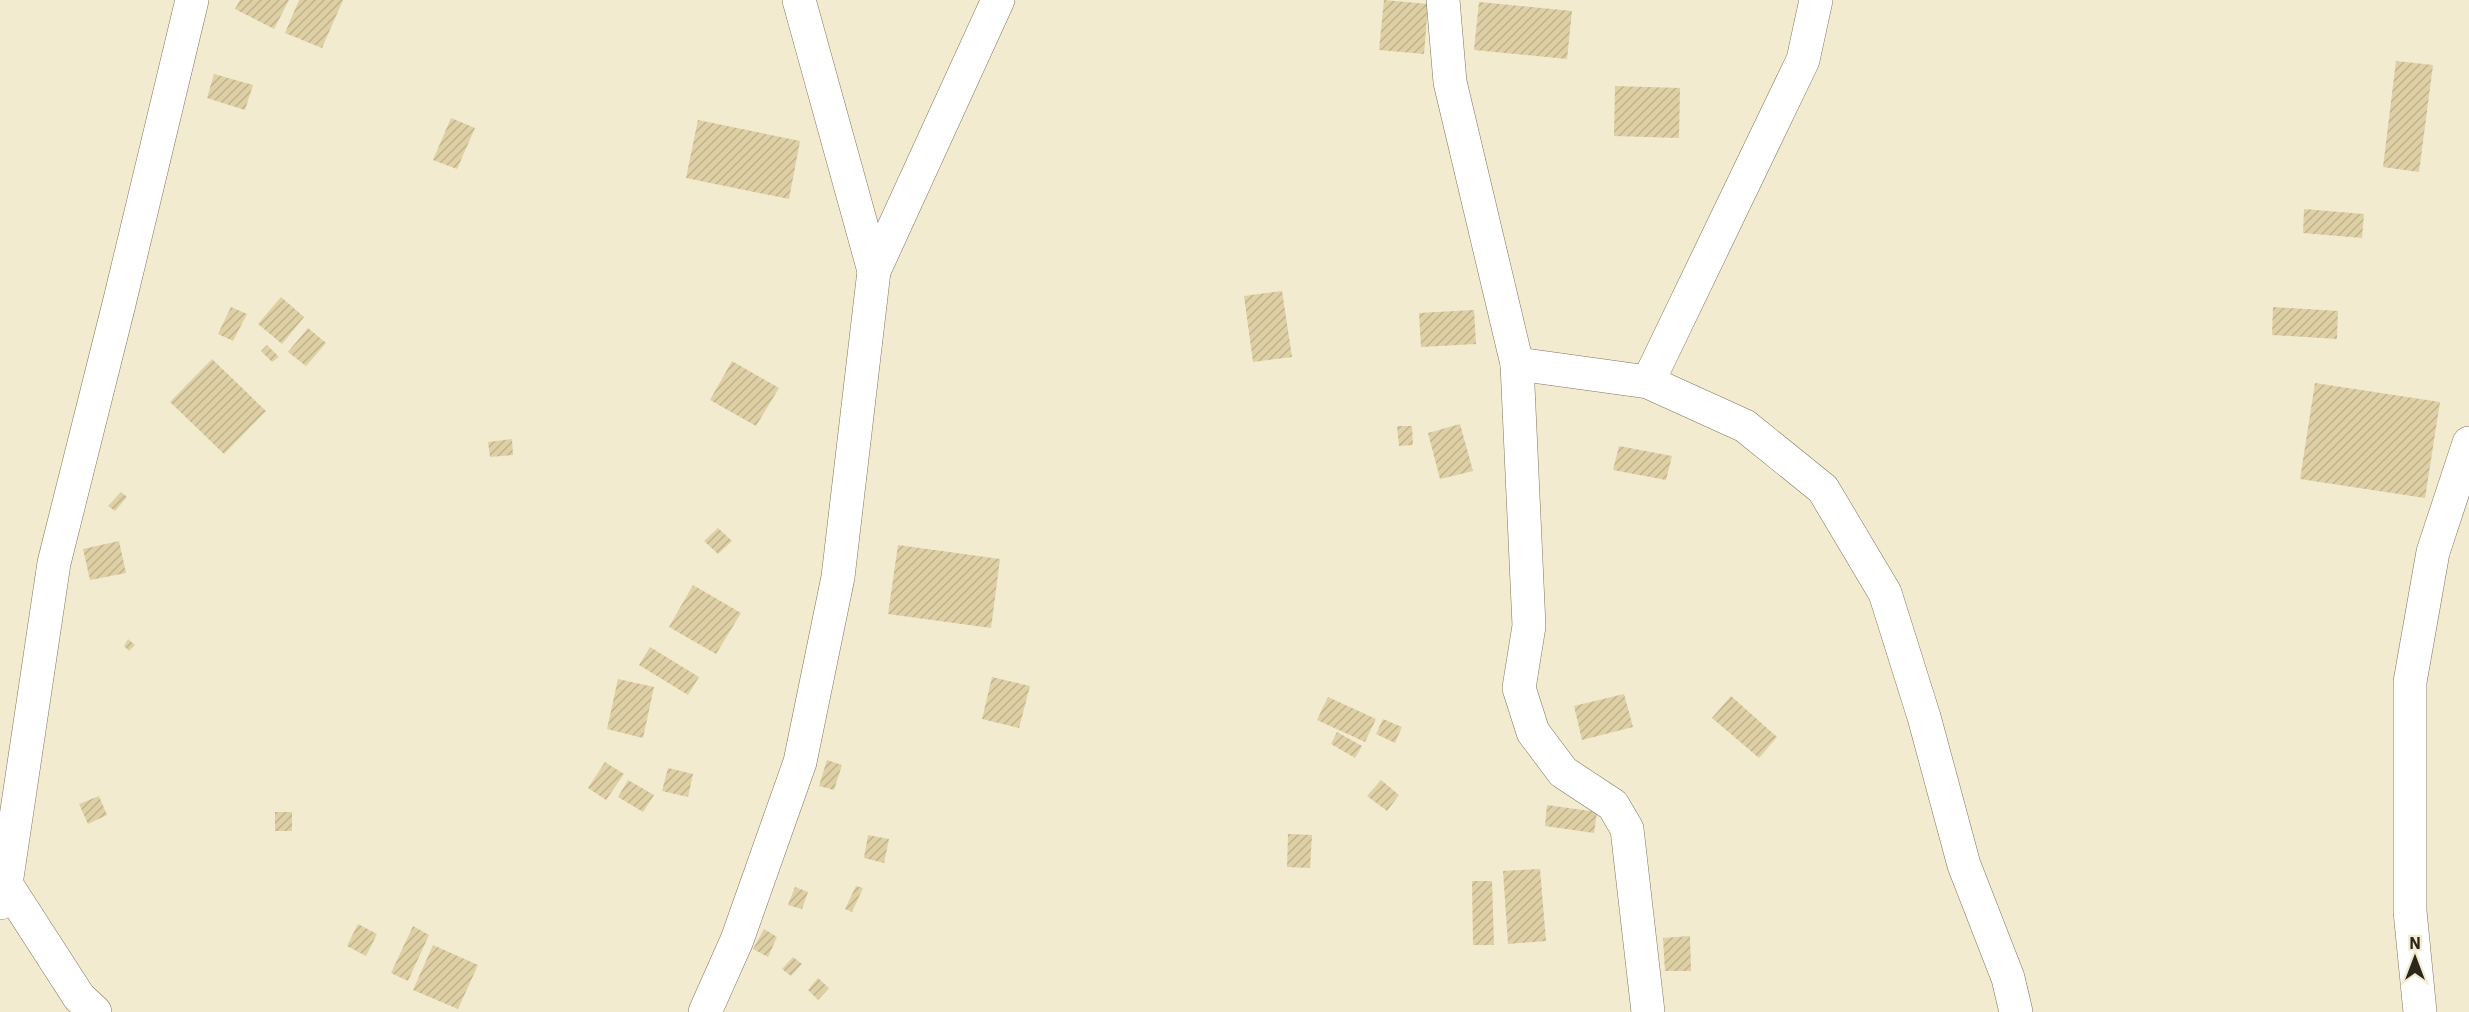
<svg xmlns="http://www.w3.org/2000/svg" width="2469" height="1012" viewBox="0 0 2469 1012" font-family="'IBM Plex Sans',sans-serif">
  <defs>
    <pattern id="building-hatch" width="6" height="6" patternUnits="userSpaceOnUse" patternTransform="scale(1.5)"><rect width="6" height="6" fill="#ded0a4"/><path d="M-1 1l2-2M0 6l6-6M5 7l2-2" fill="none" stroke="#bfb38d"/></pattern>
  </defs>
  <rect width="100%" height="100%" fill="#f3ebcf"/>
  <!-- building -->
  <g fill="url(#building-hatch)">
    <path d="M240,0H289L274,29L235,9Z"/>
    <path d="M299,0H343L322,48L285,33Z"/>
    <path d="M1384,0L1428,4L1424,54L1379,50Z"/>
    <path d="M1479,2L1572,11L1567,59L1474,50Z"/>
    <path d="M2396,61L2433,65L2419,172L2383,167Z"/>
    <path d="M214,74L253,85L245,110L207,98Z"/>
    <path d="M1615,86L1680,88L1679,138L1614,136Z"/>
    <path d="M451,118L475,128L457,169L433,160Z"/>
    <path d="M698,120L800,141L789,199L686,178Z"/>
    <path d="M2304,209L2364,214L2362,238L2303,233Z"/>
    <path d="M1282,291L1292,357L1253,362L1244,296Z"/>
    <path d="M281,297L304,317L282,344L258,324Z"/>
    <path d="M231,307L247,314L233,341L218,334Z"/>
    <path d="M2273,307L2338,311L2337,339L2272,335Z"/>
    <path d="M1474,310L1476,344L1421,347L1419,313Z"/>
    <path d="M308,328L326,343L306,366L288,352Z"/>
    <path d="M267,345L279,357L272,362L261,351Z"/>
    <path d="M212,359L266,411L224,454L170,402Z"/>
    <path d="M732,361L779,388L756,426L710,400Z"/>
    <path d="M2315,383L2440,402L2425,498L2300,479Z"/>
    <path d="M1460,424L1473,471L1440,479L1428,433Z"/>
    <path d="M1397,426H1412L1413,445L1399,446Z"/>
    <path d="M512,439L513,455L490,457L488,442Z"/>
    <path d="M1619,446L1672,456L1666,480L1613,470Z"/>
    <path d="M121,492L127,497L115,511L108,506Z"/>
    <path d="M718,528L732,541L718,554L704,541Z"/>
    <path d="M119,541L126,573L90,580L83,549Z"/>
    <path d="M898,545L1000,559L991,628L888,614Z"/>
    <path d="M693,585L741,613L716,654L669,627Z"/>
    <path d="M128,639L135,645L129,651L124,646Z"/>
    <path d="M650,647L699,677L688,695L639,665Z"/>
    <path d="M992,677L1030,686L1019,728L982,719Z"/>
    <path d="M618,679L654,687L643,738L607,729Z"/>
    <path d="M1624,694L1633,727L1582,740L1574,706Z"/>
    <path d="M1731,696L1777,737L1759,758L1712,718Z"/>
    <path d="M1328,697L1376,719L1365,742L1317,720Z"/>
    <path d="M1383,719L1402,727L1395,743L1376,734Z"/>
    <path d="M1337,732L1362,746L1355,758L1331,744Z"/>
    <path d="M827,760L842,765L834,790L819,786Z"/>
    <path d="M605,762L624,774L606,800L588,788Z"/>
    <path d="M668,768L693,774L688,797L662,791Z"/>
    <path d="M628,780L654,795L643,812L618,797Z"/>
    <path d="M1381,780L1399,795L1387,811L1367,796Z"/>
    <path d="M99,796L107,815L88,824L79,804Z"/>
    <path d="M1547,805L1597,812L1594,833L1545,826Z"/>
    <rect x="275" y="812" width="17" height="19"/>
    <path d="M1288,834L1312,835L1310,868L1287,867Z"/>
    <path d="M868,835L889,839L884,863L864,858Z"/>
    <path d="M1540,869L1546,941L1508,944L1503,871Z"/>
    <path d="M1472,881H1492L1494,945H1473Z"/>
    <path d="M856,886L863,888L852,912L845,909Z"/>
    <path d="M795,887L808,892L802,909L788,905Z"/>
    <path d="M358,924L377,934L366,956L347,946Z"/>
    <path d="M413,926L429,935L408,981L391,973Z"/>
    <path d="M764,929L777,937L768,957L753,949Z"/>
    <path d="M1690,936L1691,971H1665L1663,938Z"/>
    <path d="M433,945L478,965L458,1009L413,990Z"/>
    <path d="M793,957L802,964L791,976L782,969Z"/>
    <path d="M818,978L829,988L818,1000L808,990Z"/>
  </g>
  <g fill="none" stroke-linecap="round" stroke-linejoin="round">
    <!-- street casing -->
    <g stroke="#7d755c" stroke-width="34">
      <g id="street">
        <path d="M1443,0L1450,82L1517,364L1529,626L1519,688L1533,732L1563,772L1613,805L1627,829L1648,1012"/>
        <path d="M874,271L998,0"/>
        <path d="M1517,364L1648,382L1745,426L1823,489L1885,593L1924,717L1964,865L2008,978L2016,1012"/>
        <path d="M1648,382L1803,60L1816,0"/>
        <path d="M6,884L79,997L95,1012"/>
        <path d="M0,903L6,884L54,563L119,304L192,0"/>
        <path d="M705,1012L737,940L800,762L838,577L874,271L799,0"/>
        <path d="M2420,1012L2410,911V682L2433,552L2469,443"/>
      </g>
    </g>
    <!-- street -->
    <use href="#street" stroke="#fff" stroke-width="33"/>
  </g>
  <!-- north arrow -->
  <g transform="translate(2415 958)" stroke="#f3ebcf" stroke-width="4.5" paint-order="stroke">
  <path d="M0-4.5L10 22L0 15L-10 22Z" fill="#2b271d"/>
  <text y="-9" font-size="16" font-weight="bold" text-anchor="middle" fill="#2b271d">N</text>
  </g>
</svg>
